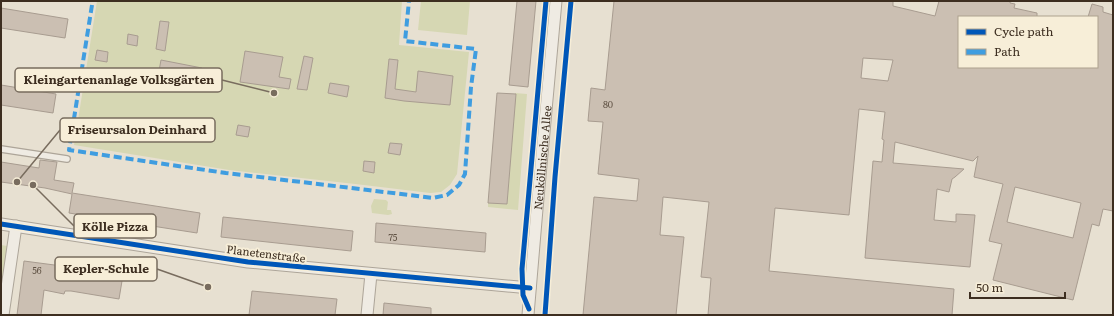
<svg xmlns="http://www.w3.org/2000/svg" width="1114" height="316" viewBox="0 0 1114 316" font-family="Literata,serif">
  <rect width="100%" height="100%" fill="#e7e0d1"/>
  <!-- green -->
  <g fill="#d6d7b3">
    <path d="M97,1H402L399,45L469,52L457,174L450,185L441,192L430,193L364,185L229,170L74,145Z"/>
    <path d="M421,1H470L467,35L418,30Z"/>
    <path d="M515,93L527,94L518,210L488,207V203L507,204Z"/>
    <path d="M374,199L386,200L388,202L387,210H391L392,214L388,215L372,213L371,206Z"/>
    <path d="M1,245L7,246L1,290Z"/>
  </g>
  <!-- building -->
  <g fill="#cbbfb2" stroke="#a89c90" fill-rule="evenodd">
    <path d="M517,1H536L528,87L509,85Z"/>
    <path d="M614,1H893V6L935,16L939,1H1010V3L1015,4L1014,8L1037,13V17H959V67H1097V17H1088L1092,4L1103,7V12L1113,15V211L1103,209L1099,226L1092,224L1073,300L993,280L1002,244L989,241L1003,184L974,177L978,156L973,161L895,142L893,163L964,169L955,177L952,179L949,192L937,189L934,220L956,222V214L975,215L970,267L865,258L873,161L882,162L884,140L882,139L885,112L859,109L849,215L775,208L769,271L954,289L952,315H708L711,278L701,277L709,202L663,197L660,235L684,237L676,315H583L594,197L637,201L639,179L598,174L603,122L588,121L591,88L605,90ZM863,58L893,60L888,81L861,78ZM1015,187L1081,203L1073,238L1007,222Z"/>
    <path d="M1,8L68,19L65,38L1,28Z"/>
    <path d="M160,21L169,22L165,51L156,49Z"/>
    <path d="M128,34L138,36L137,46L127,44Z"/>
    <path d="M97,50L108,52L107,62L95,60Z"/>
    <path d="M245,51L283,57L279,77L291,79L289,89L240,82Z"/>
    <path d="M304,56L313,58L307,90L297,89Z"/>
    <path d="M389,59L398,60L395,89L416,92L418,71L453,76L450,105L404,101L385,98Z"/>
    <path d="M161,60L202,68L200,77L159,71Z"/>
    <path d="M330,83L349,86L347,97L328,93Z"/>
    <path d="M1,85L56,94L53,113L1,105Z"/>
    <path d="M497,93L516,94L507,204L488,203Z"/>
    <path d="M238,125L250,127L248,137L236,135Z"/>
    <path d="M390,143L402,144L400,155L388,153Z"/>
    <path d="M40,160L57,162L54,180L74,183L72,193L200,213L197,233L69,213L72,194L45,188L1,182V162L39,168Z"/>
    <path d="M364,161L375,162L374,173L363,171Z"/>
    <path d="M223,217L353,231L351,251L221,237Z"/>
    <path d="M376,223L486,233L485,252L375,242Z"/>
    <path d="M24,261L62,266L92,272L123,275L119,299L71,291H65L64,294L44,290L41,315H17Z"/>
    <path d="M252,291L337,299L335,315H249Z"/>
    <path d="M384,303L431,308V315H383Z"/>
  </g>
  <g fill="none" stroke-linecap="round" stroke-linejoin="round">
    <!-- service casing -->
    <g stroke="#ada599" stroke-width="8">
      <path id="service" d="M1,149L67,159"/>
    </g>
    <!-- minor casing -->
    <g stroke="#ada599" stroke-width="13">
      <g id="minor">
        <path d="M1,224L248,262L530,288"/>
        <path d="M3,315L16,226"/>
        <path d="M367,315L371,274"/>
        <path id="s1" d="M528,315L537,209L556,1"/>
      </g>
    </g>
    <!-- service -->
    <use href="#service" stroke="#efebe3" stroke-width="5.5"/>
    <!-- minor -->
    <use href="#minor" stroke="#efebe3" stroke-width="11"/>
    <!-- quiet -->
    <path stroke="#3f9de0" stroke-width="4" stroke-dasharray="8 4" stroke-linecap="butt" d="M92,5L69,150L226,173L368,190L433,198L447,195L459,185L465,174L471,87L476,49L405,41L409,1"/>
    <!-- cycleway casing -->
    <g stroke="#f7eed8" stroke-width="8">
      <g id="cycleway">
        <path d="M1,224L248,262L530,288"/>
        <path d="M529,309L523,295L522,269L546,1"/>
        <path d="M545,315L555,177L571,1"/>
      </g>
    </g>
    <!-- cycleway -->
    <use href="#cycleway" stroke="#0057b8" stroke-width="5"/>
  </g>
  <g text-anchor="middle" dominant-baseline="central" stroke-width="4" stroke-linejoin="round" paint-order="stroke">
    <!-- number labels -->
    <g font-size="9" fill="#605244">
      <text x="608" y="104">80</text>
      <text x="393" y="237">75</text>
      <text x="37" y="270">56</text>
    </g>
    <!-- street labels -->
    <g font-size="11" fill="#3d2e20" stroke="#f7eed8">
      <text stroke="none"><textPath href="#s1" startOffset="158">Neuköllnische Allee</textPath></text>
      <text transform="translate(266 253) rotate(7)">Planetenstraße</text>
    </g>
  </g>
  <!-- callouts -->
  <path fill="none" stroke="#786c5e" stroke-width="1.5" d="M274 93L222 80M17 182L60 130M33 185L74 226M208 287L157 269"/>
  <g fill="#786c5e" stroke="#f7eed8" stroke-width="1.5">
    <circle cx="274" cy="93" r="4"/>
    <circle cx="17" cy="182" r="4"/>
    <circle cx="33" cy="185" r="4"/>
    <circle cx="208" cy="287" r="4"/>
  </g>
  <g fill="#f7eed8" stroke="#786c5e" stroke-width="1.5">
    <rect x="15" y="68" width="207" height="24" rx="4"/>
    <rect x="60" y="118" width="155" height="24" rx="4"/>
    <rect x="74" y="214" width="82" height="24" rx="4"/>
    <rect x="55" y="257" width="102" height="24" rx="4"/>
  </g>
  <g font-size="12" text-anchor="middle" font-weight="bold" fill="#3d2e20">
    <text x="119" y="84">Kleingartenanlage Volksgärten</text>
    <text x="137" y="134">Friseursalon Deinhard</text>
    <text x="115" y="231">Kölle Pizza</text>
    <text x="106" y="273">Kepler-Schule</text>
  </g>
  <!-- border -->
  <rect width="1114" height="316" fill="none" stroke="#3d2e20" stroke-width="4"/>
  <!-- legend -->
  <rect x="958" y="16" width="140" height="52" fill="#f7eed8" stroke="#ada18e"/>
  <rect x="966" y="29" width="20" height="6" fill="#0057b8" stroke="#ada18e"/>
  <text x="994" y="36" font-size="12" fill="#3d2e20">Cycle path</text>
  <rect x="966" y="49" width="20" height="6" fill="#3f9de0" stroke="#ada18e"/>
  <text x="994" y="56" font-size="12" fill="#3d2e20">Path</text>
  <!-- scale -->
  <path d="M970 292v6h95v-6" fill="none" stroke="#3d2e20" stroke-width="2"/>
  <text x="976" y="292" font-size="12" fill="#3d2e20" stroke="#f7eed8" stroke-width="3" paint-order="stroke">50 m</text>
</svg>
